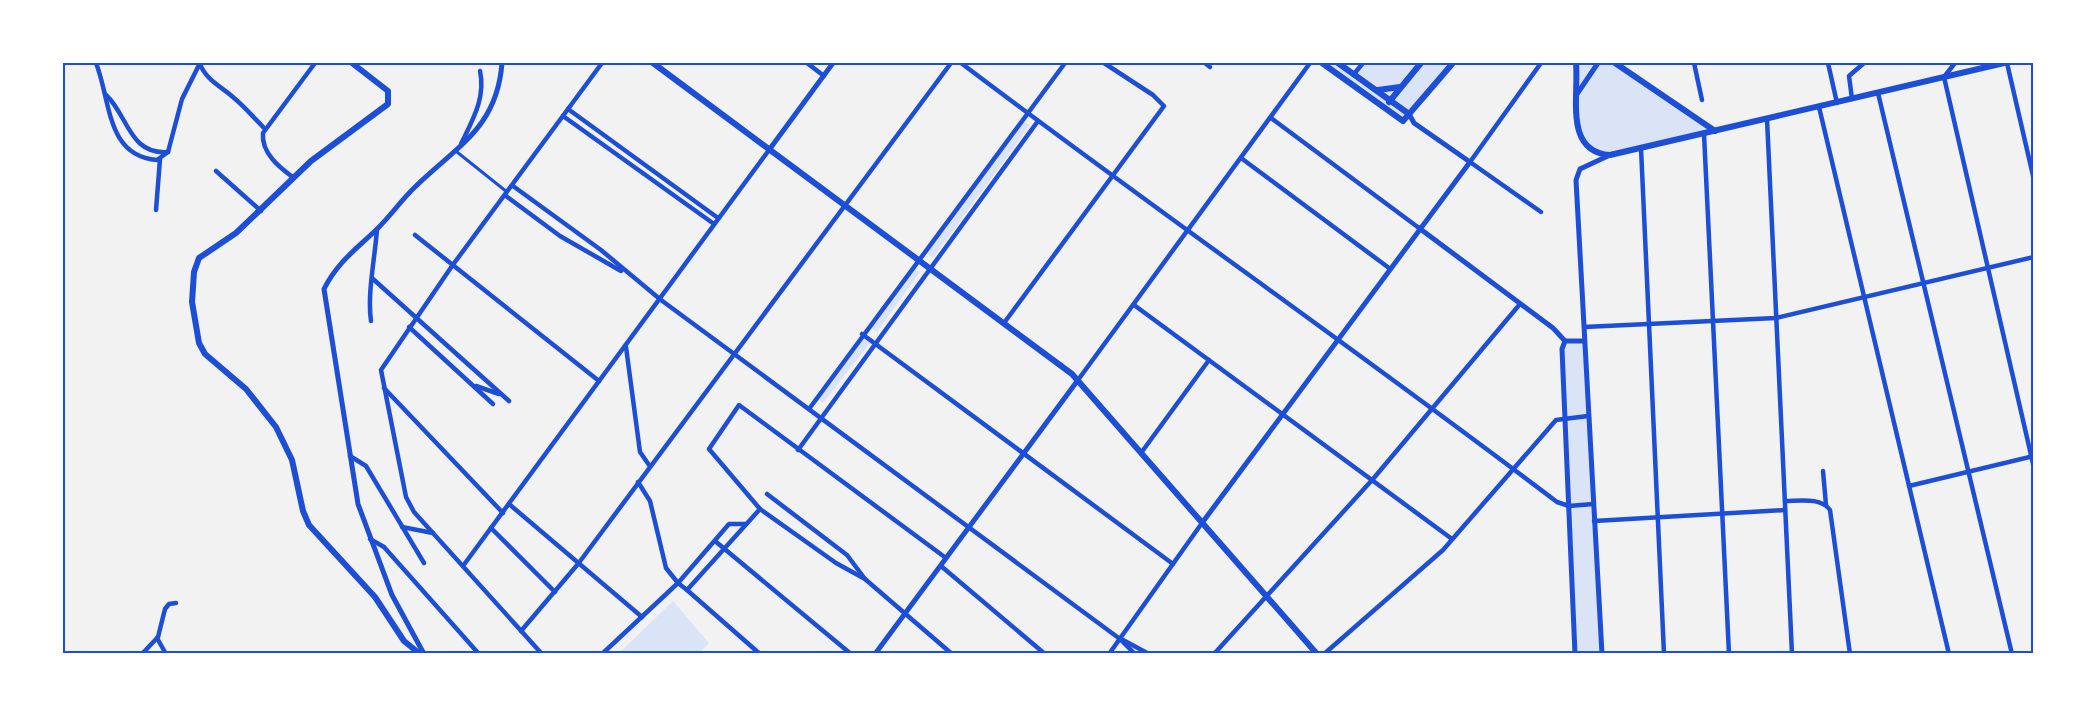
<svg xmlns="http://www.w3.org/2000/svg" width="2097" height="717" viewBox="0 0 2097 717" font-family="Spectral,serif">
  <rect width="100%" height="100%" fill="#f2f2f2"/>
  <!-- green -->
  <g fill="#dbe4f7">
    <path d="M1322,63H1338L1354,74L1363,63H1453L1403,121Z"/>
    <path d="M1576,63H1615L1715,131L1611,155L1595,154L1578,130Z"/>
    <path d="M1023,121L1030,125L933,258L926,252Z"/>
    <path d="M914,268L920,272L877,332L871,328Z"/>
    <path d="M863,338L870,343L823,403L818,400Z"/>
    <path d="M1565,341H1584L1602,654H1575L1562,349Z"/>
    <path d="M673,601L709,643L698,654H618Z"/>
  </g>
  <g fill="none" stroke-linecap="round" stroke-linejoin="round">
    <!-- pedestrian -->
    <path stroke="#1d4ed8" stroke-width="3" d="M457,152L507,192"/>
    <!-- minor -->
    <g stroke="#1d4ed8" stroke-width="4.5">
      <path d="M96,63C111,101 106,156 157,160L168,152"/>
      <path d="M807,63L824,76"/>
      <path d="M961,63C1158,212 1361,353 1557,502L1569,506L1593,504"/>
      <path d="M1205,63L1210,67"/>
      <path d="M1694,63L1702,100"/>
      <path d="M1828,63L1837,103"/>
      <path d="M1955,63L1944,77L2034,468"/>
      <path d="M2007,63L2034,180"/>
      <path d="M200,64C206,80 222,87 234,98C245,107 255,119 265,129"/>
      <path d="M1354,74L1363,63"/>
      <path d="M1878,93L2012,654"/>
      <path d="M106,95C128,115 129,155 168,152"/>
      <path d="M1852,99L1849,76L1864,63"/>
      <path d="M1819,107L1949,654"/>
      <path d="M568,109L718,218"/>
      <path d="M563,116L714,224"/>
      <path d="M1271,118L1419,228"/>
      <path d="M1767,119L1792,654"/>
      <path d="M1704,134L1729,654"/>
      <path d="M461,144C472,121 486,98 480,71"/>
      <path d="M1641,148L1664,654"/>
      <path d="M168,152L182,99L200,63"/>
      <path d="M1241,158L1389,268"/>
      <path d="M216,171L261,211"/>
      <path d="M294,178C280,168 261,153 263,133L315,63"/>
      <path d="M513,186L601,250L661,300L1120,639L1135,654"/>
      <path d="M506,196L560,236L621,271"/>
      <path d="M156,210L160,159"/>
      <path d="M1541,212L1470,162L1541,63"/>
      <path d="M415,235L599,381"/>
      <path d="M373,279L509,401"/>
      <path d="M1134,305L1452,539"/>
      <path d="M371,321C367,294 375,258 377,229"/>
      <path d="M1004,323L1164,106L1153,95L1104,63"/>
      <path d="M409,327L493,404"/>
      <path d="M1584,327L1776,318L2034,257"/>
      <path d="M862,334L1173,564"/>
      <path d="M626,347L640,452L649,465"/>
      <path d="M1078,380L1310,63"/>
      <path d="M476,386L499,394"/>
      <path d="M384,388L503,513"/>
      <path d="M809,409L1065,63"/>
      <path d="M798,450L1038,121"/>
      <path d="M1141,453L1209,360"/>
      <path d="M350,456L366,466L424,563"/>
      <path d="M1823,471L1826,505"/>
      <path d="M638,482L650,501L666,568L678,583L729,524H746"/>
      <path d="M1909,486L2034,456"/>
      <path d="M767,494L847,555L865,579L952,654"/>
      <path d="M1785,501C1799,501 1821,497 1830,510L1850,654"/>
      <path d="M509,504L642,617"/>
      <path d="M1594,521L1785,510"/>
      <path d="M402,527L433,533"/>
      <path d="M491,528L555,592"/>
      <path d="M370,539L384,547L479,654"/>
      <path d="M715,541L851,654"/>
      <path d="M463,566L769,150"/>
      <path d="M941,566L1045,654"/>
      <path d="M865,579L836,563L760,509L709,449L739,405L946,558"/>
      <path d="M687,590L760,654"/>
      <path d="M521,631L578,564L951,63"/>
      <path d="M157,638L166,654"/>
      <path d="M1123,640L1149,654"/>
      <path d="M142,654L158,637L165,609L169,604L176,603"/>
      <path d="M542,654L414,512L406,497L381,370L452,266L602,63"/>
      <path d="M602,654L678,583L687,590L760,509"/>
      <path d="M1109,654L1202,523"/>
      <path d="M1214,654L1373,479L1520,304"/>
      <path d="M1324,654L1443,550L1556,420L1588,416"/>
    </g>
    <!-- tertiary -->
    <g stroke="#1d4ed8" stroke-width="5">
      <path d="M1577,94L1598,63"/>
      <path d="M769,150L833,63"/>
      <path d="M1419,228L1553,328L1565,341"/>
      <path d="M1202,523L1470,162L1414,123L1409,114"/>
      <path d="M424,654L392,595L358,504L324,289C337,263 355,250 375,231C390,217 401,200 416,186C457,146 497,128 502,63"/>
      <path d="M875,654L1078,380"/>
      <path d="M1575,654L1562,349L1565,341H1584"/>
      <path d="M1602,654L1576,180L1580,169L1610,155"/>
    </g>
    <!-- secondary -->
    <g stroke="#1d4ed8" stroke-width="6">
      <path d="M352,63L388,91V104L311,161L236,233L199,258L194,272L192,302L199,343L205,354L246,389L276,427L292,460L303,511L309,525L375,597L404,641L420,654"/>
      <path d="M653,63L1072,374L1317,654"/>
      <path d="M1322,63L1403,121L1453,63"/>
      <path d="M1338,63L1409,114"/>
      <path d="M1576,63C1579,97 1564,152 1610,155L2004,63"/>
      <path d="M1615,63L1715,131"/>
      <path d="M1378,90L1400,87"/>
      <path d="M1389,102L1421,63"/>
    </g>
  </g>
  <!-- border -->
  <rect width="2097" height="717" fill="none" stroke="#ffffff" stroke-width="129"/>
  <rect x="64" y="64" width="1968" height="588" fill="none" stroke="#1d4ed8" stroke-width="2"/>
</svg>
